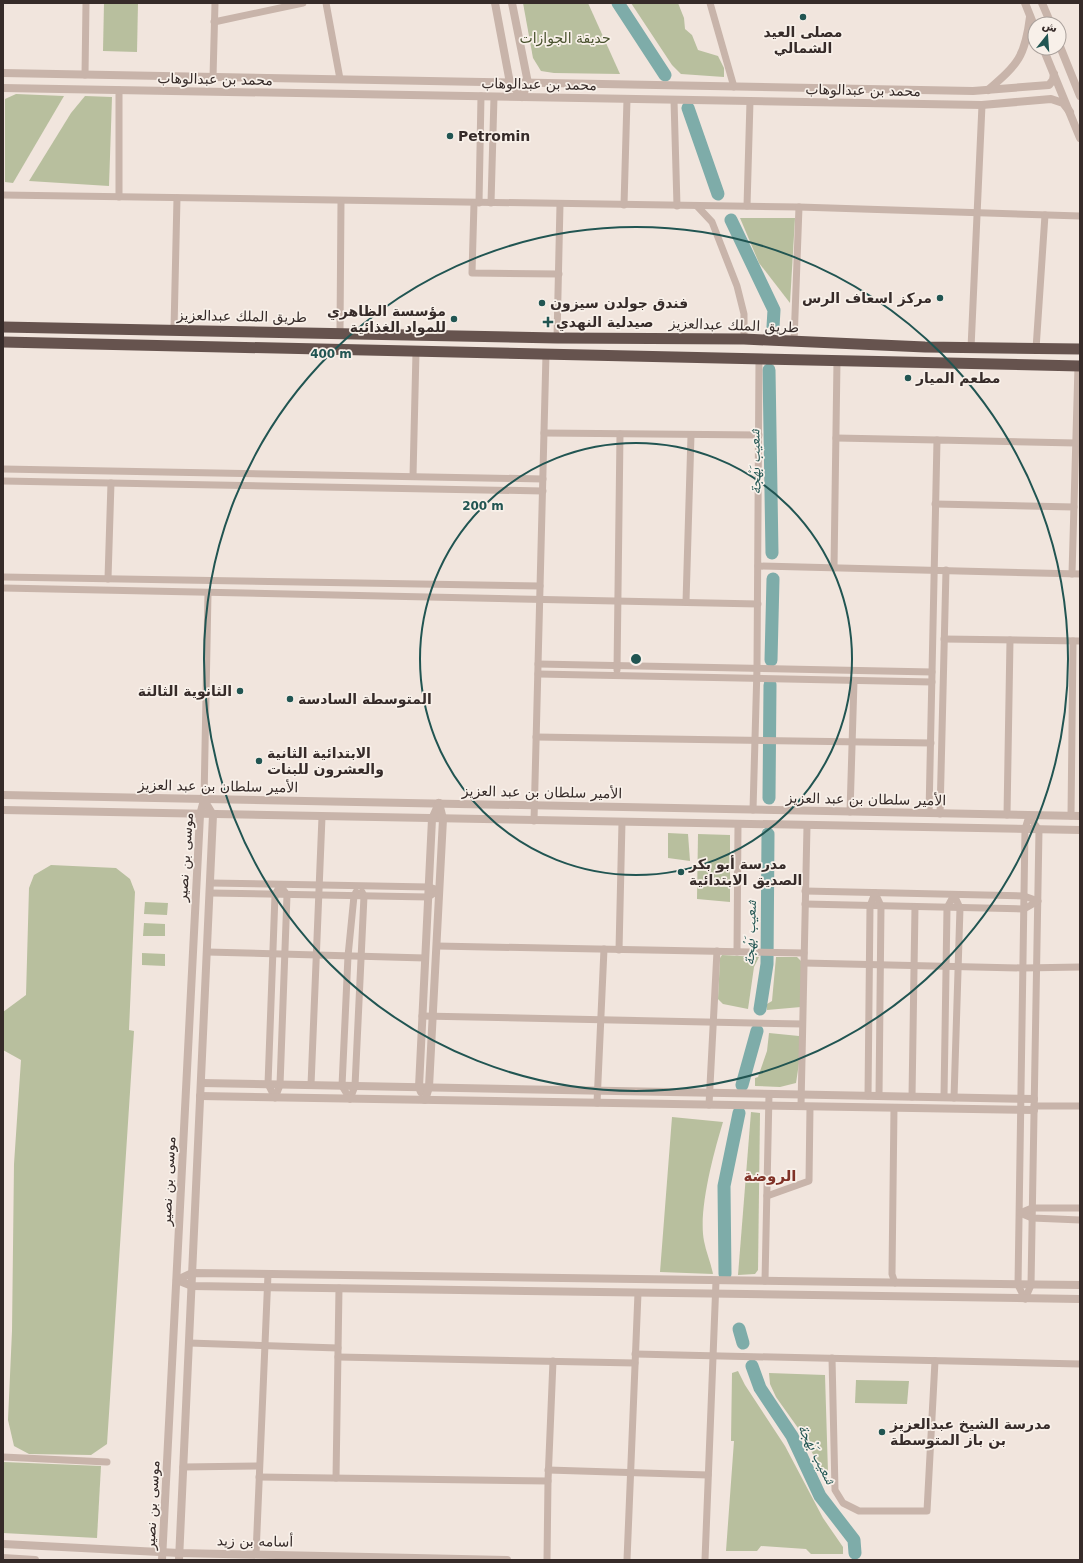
<svg xmlns="http://www.w3.org/2000/svg" width="1083" height="1563" viewBox="0 0 1083 1563" font-family="'DejaVu Sans','Noto Naskh Arabic',sans-serif">
  <rect width="100%" height="100%" fill="#f1e5dd"/>
  <!-- green -->
  <g fill="#b8bf9e">
    <path d="M104,3H138L137,52L103,51Z"/>
    <path d="M523,3H588L620,74L554,73L541,71L533,58Z"/>
    <path d="M631,3H678L684,18L685,29L692,35L698,50L718,56L724,68V77L681,74L672,65Z"/>
    <path d="M16,94L64,96L13,183L5,182V99Z"/>
    <path d="M85,96L112,97L109,186L29,181L71,113Z"/>
    <path d="M740,218H795L790,303L759,263Z"/>
    <path d="M668,833L688,834L690,861L668,858Z"/>
    <path d="M698,834L730,835V902L697,899Z"/>
    <path d="M51,865L116,868L130,879L135,892L129,1030L134,1031L107,1444L91,1455L29,1454L14,1446L8,1420L12,1331L14,1164L21,1060L3,1050V1012L26,995L29,888L34,875Z"/>
    <path d="M145,902L168,903L167,915L144,914Z"/>
    <path d="M144,923L165,924V936H143Z"/>
    <path d="M142,953L165,954V966L142,965Z"/>
    <path d="M722,955L759,957L754,967L748,1009L723,1004L718,999L720,958Z"/>
    <path d="M776,957H797L801,961V1007L767,1010V1004L772,1001Z"/>
    <path d="M769,1033L799,1036V1049L801,1050L796,1083L780,1087L755,1086V1078L758,1077L767,1051Z"/>
    <path d="M751,1112L760,1113L758,1270L755,1274L738,1275Z"/>
    <path d="M672,1117L723,1122C714,1152 698,1210 704,1241C706,1252 711,1263 713,1274L660,1272Z"/>
    <path d="M738,1371L745,1385L785,1446L823,1518L843,1547V1554H811L806,1549L761,1546L757,1551H726L734,1441H731L732,1373Z"/>
    <path d="M769,1373L825,1375L828,1473L819,1466L803,1435L776,1397L770,1384Z"/>
    <path d="M856,1380L909,1381L907,1404L855,1403Z"/>
    <path d="M3,1462L101,1466L97,1538L3,1533Z"/>
  </g>
  <g fill="none" stroke-linecap="round" stroke-linejoin="round">
    <!-- river -->
    <g stroke="#7eaca9" stroke-width="13">
      <path d="M618,3L665,75"/>
      <path d="M688,108L718,194"/>
      <path d="M731,220L774,310L773,327"/>
      <path d="M769,370L772,553"/>
      <path d="M771,660L773,579"/>
      <path d="M769,798L770,685"/>
      <path d="M760,1009L767,964L768,834"/>
      <path d="M742,1085L757,1031"/>
      <path d="M725,1274L724,1186L739,1113"/>
      <path d="M739,1329L743,1343"/>
      <path d="M752,1366L760,1388L792,1436L820,1496L854,1540L855,1553"/>
    </g>
    <!-- minor -->
    <g stroke="#c8b4aa" stroke-width="7">
      <path d="M326,3L340,79"/>
      <path d="M710,3L734,87"/>
      <path d="M214,22L303,3"/>
      <path d="M85,75L86,3"/>
      <path d="M213,77L215,3"/>
      <path d="M674,100L677,206"/>
      <path d="M3,195L799,207L1080,216"/>
      <path d="M119,197V90"/>
      <path d="M474,203L472,273L559,274"/>
      <path d="M479,203L481,96"/>
      <path d="M491,203L494,97"/>
      <path d="M624,205L627,99"/>
      <path d="M697,206L712,222L737,286L744,314V339"/>
      <path d="M747,206L750,101"/>
      <path d="M174,329L177,198"/>
      <path d="M340,333L341,201"/>
      <path d="M557,338L560,204"/>
      <path d="M794,342L799,207"/>
      <path d="M971,348L982,105"/>
      <path d="M1036,349L1045,215"/>
      <path d="M544,433L759,435"/>
      <path d="M836,438L937,440"/>
      <path d="M3,469L543,479"/>
      <path d="M413,476L416,352"/>
      <path d="M3,481L543,491"/>
      <path d="M935,504L1074,507"/>
      <path d="M758,566L1080,574"/>
      <path d="M834,568L837,361"/>
      <path d="M1072,574L1078,366"/>
      <path d="M3,577L540,586"/>
      <path d="M108,579L111,483"/>
      <path d="M3,588L758,604"/>
      <path d="M686,602L691,435"/>
      <path d="M944,639L1080,641"/>
      <path d="M538,664L932,672"/>
      <path d="M617,670L620,434"/>
      <path d="M538,674L932,682"/>
      <path d="M536,737L931,743"/>
      <path d="M204,800L208,593"/>
      <path d="M753,810L757,668L759,359"/>
      <path d="M850,812L854,681"/>
      <path d="M929,813L937,440L1076,443"/>
      <path d="M940,814L946,570"/>
      <path d="M1007,815L1010,640"/>
      <path d="M1029,816L1039,830L1031,1285L1025,1299L1018,1285L1025,829Z"/>
      <path d="M1071,816L1073,641"/>
      <path d="M534,821L546,354"/>
      <path d="M211,883L429,887L439,890"/>
      <path d="M280,885L287,895L280,1085L275,1098L268,1084L275,895Z"/>
      <path d="M210,893L428,897L439,890"/>
      <path d="M875,893L881,906L879,1096"/>
      <path d="M805,904L1024,909L1038,901L1024,896L805,891"/>
      <path d="M437,946L804,953"/>
      <path d="M619,950L622,822"/>
      <path d="M207,952L425,958"/>
      <path d="M737,952L738,824"/>
      <path d="M804,963L1023,968L1080,967"/>
      <path d="M422,1016L802,1024"/>
      <path d="M311,1085L322,817"/>
      <path d="M868,1096L870,906L875,893"/>
      <path d="M912,1097L915,907"/>
      <path d="M944,1097L947,908L954,895L960,908L954,1098"/>
      <path d="M350,1099L342,1086L348,956L354,896L356,892"/>
      <path d="M350,1099L355,1086L364,896L362,892"/>
      <path d="M597,1103L604,949"/>
      <path d="M709,1105L717,951"/>
      <path d="M801,1106L807,826"/>
      <path d="M1034,1106H1080"/>
      <path d="M894,1108L892,1274L895,1283"/>
      <path d="M767,1196L809,1181L810,1107"/>
      <path d="M1020,1213L1032,1218L1080,1220"/>
      <path d="M1020,1213L1032,1208H1080"/>
      <path d="M765,1281L769,1094"/>
      <path d="M189,1343L338,1348"/>
      <path d="M635,1354L1080,1364"/>
      <path d="M338,1357L635,1363"/>
      <path d="M832,1358L835,1490L843,1503L859,1511H927L935,1361"/>
      <path d="M3,1457L107,1462"/>
      <path d="M183,1467L259,1466"/>
      <path d="M548,1470L708,1475"/>
      <path d="M259,1477L548,1481"/>
      <path d="M336,1478L339,1288"/>
      <path d="M256,1554L268,1274"/>
      <path d="M547,1560L548,1481L553,1361"/>
      <path d="M627,1560L638,1293"/>
      <path d="M705,1560L716,1281"/>
    </g>
    <!-- tertiary -->
    <g stroke="#c8b4aa" stroke-width="8">
      <path d="M495,3L510,83L522,97L528,83L512,3"/>
      <path d="M1025,3L1035,28"/>
      <path d="M1042,3L1051,24"/>
      <path d="M1059,44L1080,96"/>
      <path d="M1043,48L1080,138"/>
      <path d="M3,73L973,91L1049,85L1053,80L1054,74"/>
      <path d="M3,88L982,105L1051,99L1063,103L1070,112"/>
      <path d="M988,90C1018,64 1025,57 1030,17"/>
      <path d="M3,795L1080,816"/>
      <path d="M3,810L1080,830"/>
      <path d="M201,1083L1034,1099"/>
      <path d="M421,1092L419,1087L432,819L439,803"/>
      <path d="M200,1096L1034,1110"/>
      <path d="M425,1100L429,1087L443,819L439,803"/>
      <path d="M177,1280L192,1273L1080,1285"/>
      <path d="M177,1280L192,1286L1080,1299"/>
      <path d="M3,1544L179,1553L507,1560"/>
      <path d="M3,1558L35,1560"/>
      <path d="M162,1560L200,815L204,800"/>
      <path d="M179,1560L213,815L204,800"/>
    </g>
    <!-- trunk -->
    <g stroke="#66534e" stroke-width="11">
      <path d="M3,327L557,338L744,339L925,347L1080,349"/>
      <path d="M3,342L1080,366"/>
    </g>
  </g>
  <!-- distance rings -->
  <g fill="none" stroke="#215552" stroke-width="2">
    <circle cx="636" cy="659" r="216"/>
    <circle cx="636" cy="659" r="432"/>
  </g>
  <!-- markers -->
  <g fill="#215552" stroke="#f8f0e9" stroke-width="1.5">
    <circle cx="803" cy="17" r="4"/>
    <circle cx="450" cy="136" r="4"/>
    <circle cx="940" cy="298" r="4"/>
    <circle cx="542" cy="303" r="4"/>
    <circle cx="454" cy="319" r="4"/>
    <path d="M546 316h4v4h4v4h-4v4h-4v-4h-4v-4h4z"/>
    <circle cx="908" cy="378" r="4"/>
    <circle cx="240" cy="691" r="4"/>
    <circle cx="290" cy="699" r="4"/>
    <circle cx="259" cy="761" r="4"/>
    <circle cx="681" cy="872" r="4"/>
    <circle cx="882" cy="1432" r="4"/>
  </g>
  <g text-anchor="middle" dominant-baseline="central" stroke-width="3.5" stroke-linejoin="round" paint-order="stroke">
    <!-- poi labels -->
    <g font-size="14" font-weight="bold" fill="#362b29" stroke="#f8f0e9" text-anchor="start">
      <text x="803" y="32" text-anchor="middle">مصلى العيد<tspan x="803" dy="16">الشمالي</tspan></text>
      <text x="458" y="136">Petromin</text>
      <text x="932" y="298" text-anchor="end">مركز اسعاف الرس</text>
      <text x="550" y="303">فندق جولدن سيزون</text>
      <text x="446" y="311" text-anchor="end">مؤسسة الظاهري<tspan x="446" dy="16">للمواد الغذائية</tspan></text>
      <text x="556" y="322">صيدلية النهدي</text>
      <text x="916" y="378">مطعم الميار</text>
      <text x="232" y="691" text-anchor="end">الثانوية الثالثة</text>
      <text x="298" y="699">المتوسطة السادسة</text>
      <text x="267" y="753">الابتدائية الثانية<tspan x="267" dy="16">والعشرون للبنات</tspan></text>
      <text x="689" y="864">مدرسة أبو بكر<tspan x="689" dy="16">الصديق الابتدائية</tspan></text>
      <text x="890" y="1424">مدرسة الشيخ عبدالعزيز<tspan x="890" dy="16">بن باز المتوسطة</tspan></text>
    </g>
    <!-- park labels -->
    <g font-size="14" fill="#49522e" stroke="#f8f0e9">
      <text x="565" y="38">حديقة الجوازات</text>
    </g>
    <!-- street labels -->
    <g font-size="14" fill="#362b29" stroke="#f8f0e9">
      <text transform="translate(215 79) rotate(1)">محمد بن عبدالوهاب</text>
      <text transform="translate(539 84) rotate(1)">محمد بن عبدالوهاب</text>
      <text transform="translate(863 90) rotate(1)">محمد بن عبدالوهاب</text>
      <text transform="translate(242 316) rotate(1)">طريق الملك عبدالعزيز</text>
      <text transform="translate(734 325) rotate(2)">طريق الملك عبدالعزيز</text>
      <text transform="translate(218 786) rotate(1)">الأمير سلطان بن عبد العزيز</text>
      <text transform="translate(542 792) rotate(1)">الأمير سلطان بن عبد العزيز</text>
      <text transform="translate(866 799) rotate(1)">الأمير سلطان بن عبد العزيز</text>
      <text transform="translate(185 857) rotate(-86)">موسى بن نصير</text>
      <text transform="translate(168 1181) rotate(-87)">موسى بن نصير</text>
      <text transform="translate(152 1505) rotate(-87)">موسى بن نصير</text>
      <text transform="translate(255 1541) rotate(1)">أسامه بن زيد</text>
    </g>
    <!-- water labels -->
    <g font-size="15" font-style="italic" fill="#215552" stroke="#f8f0e9">
      <text transform="translate(755 462) rotate(-91)">شعيب بَهْجة</text>
      <text transform="translate(750 933) rotate(-88)">شعيب بَهْجة</text>
      <text transform="translate(817 1454) rotate(63)">شعيب بَهْجة</text>
    </g>
    <!-- neighbourhood labels -->
    <g font-size="15" font-weight="bold" fill="#803227" stroke="#f8f0e9">
      <text x="770" y="1176">الروضة</text>
    </g>
  </g>
  <circle cx="636" cy="659" r="6" fill="#215552" stroke="#f8f0e9" stroke-width="2"/>
  <g font-size="12" text-anchor="middle" font-weight="bold" fill="#215552" stroke="#f8f0e9" stroke-width="3.5" stroke-linejoin="round" paint-order="stroke">
    <text x="331" y="358">400 m</text>
    <text x="483" y="510">200 m</text>
  </g>
  <!-- border -->
  <rect width="1083" height="1563" fill="none" stroke="#362b29" stroke-width="8"/>
  <!-- north arrow -->
  <g transform="translate(1047 36) rotate(17)"><circle r="19" fill="#f8f0e9" stroke="#aaa19c"/>
  <path d="M0-3L7 15L0 10L-7 15Z" fill="#215552"/>
  <text y="-6" font-size="11" font-weight="bold" text-anchor="middle" fill="#362b29">ش</text>
  </g>
</svg>
